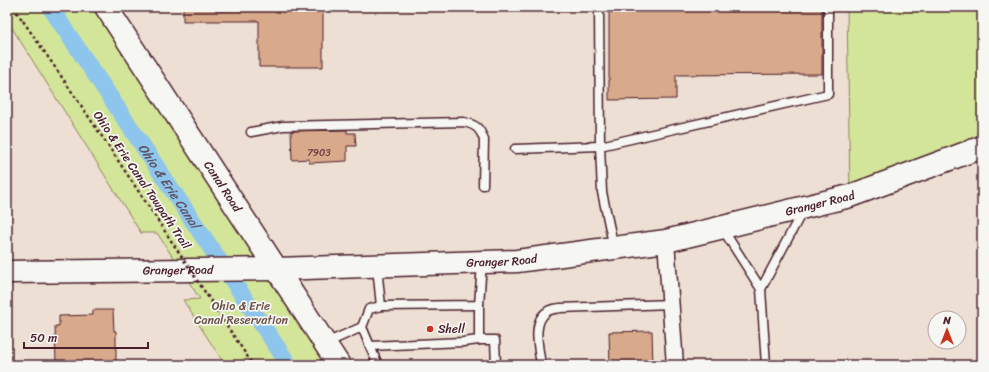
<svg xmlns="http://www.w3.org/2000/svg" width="989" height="372" viewBox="0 0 989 372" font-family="Sriracha,sans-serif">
  <rect width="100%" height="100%" fill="#f6f6f2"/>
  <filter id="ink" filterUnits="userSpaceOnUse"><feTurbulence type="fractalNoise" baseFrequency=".025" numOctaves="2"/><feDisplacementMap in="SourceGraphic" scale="8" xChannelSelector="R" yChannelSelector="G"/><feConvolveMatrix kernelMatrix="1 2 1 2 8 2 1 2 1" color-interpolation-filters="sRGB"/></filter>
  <g filter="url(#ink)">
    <!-- built -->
    <g fill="#eddfd3" fill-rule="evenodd">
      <path d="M106,7H982V365H339ZM935,318H959V342H935Z"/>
      <path d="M7,20L157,233L201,300H183L225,365H7Z"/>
    </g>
    <!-- green -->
    <g fill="#d3e599" stroke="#8e8262">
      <path d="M7,7H92L326,365H225L183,300L200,299L157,233H141L7,20Z"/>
      <path d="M847,7H982V147L850,196Z"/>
    </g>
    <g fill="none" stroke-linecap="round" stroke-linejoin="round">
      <!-- canal -->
      <path stroke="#8dc5ec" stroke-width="17" id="s1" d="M50,7L289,365"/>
    </g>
    <!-- building -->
    <g fill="#d9a98b" stroke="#4a1f2b">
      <path d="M183,7H323V67H259V21H183Z"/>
      <path d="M675,7H822V74L676,75V99L609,100V9H675Z"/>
      <path d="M347,130V133H355L356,146H347V161L309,163V159L292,160L291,131Z"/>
      <path d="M93,310H113L114,331H116V365H56L55,326H59V316L93,315Z"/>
      <path d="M652,331L653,365H610L609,332Z"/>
    </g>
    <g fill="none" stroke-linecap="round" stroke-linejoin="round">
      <!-- lane casing -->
      <g stroke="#4a1f2b" stroke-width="11">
        <g id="lane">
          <path d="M251,132L283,126L464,122C476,125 480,128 484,140L483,185"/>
          <path d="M515,149L600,146L599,7"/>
          <path d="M722,228L761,289L766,365"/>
          <path d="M614,248L602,192L600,146L828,94V7"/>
          <path d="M377,267L381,306"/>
          <path d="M761,289L802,212"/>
          <path d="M479,305V340H495L496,365"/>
          <path d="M362,327L369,309L381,306L479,305L482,263"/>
          <path d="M326,343L362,327L378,365"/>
          <path d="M370,346L463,342L479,340"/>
          <path d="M541,365C539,349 531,321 548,311C551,309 556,309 560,308L671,304"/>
        </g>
      </g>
      <!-- street casing -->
      <g stroke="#4a1f2b" stroke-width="19">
        <path id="street" d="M666,241L675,365"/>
      </g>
      <!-- secondary casing -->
      <g stroke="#4a1f2b" stroke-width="25">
        <g id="secondary">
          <path id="s2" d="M106,7L339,365"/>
        </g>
      </g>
      <!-- primary casing -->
      <g stroke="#4a1f2b" stroke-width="25">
        <g id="primary">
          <path id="s3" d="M7,272L276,269L517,261L666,241L850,196L982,147"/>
        </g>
      </g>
      <!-- path -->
      <path stroke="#4a1f2b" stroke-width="2.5" stroke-dasharray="3 3" stroke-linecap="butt" d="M13,7L23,21"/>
      <!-- lane -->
      <use href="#lane" stroke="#f6f6f2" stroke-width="8"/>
      <!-- street -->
      <use href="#street" stroke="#f6f6f2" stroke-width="16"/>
      <!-- secondary -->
      <use href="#secondary" stroke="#f6f6f2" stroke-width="22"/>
      <!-- primary -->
      <use href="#primary" stroke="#f6f6f2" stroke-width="22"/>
      <!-- path-bridge -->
      <path stroke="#4a1f2b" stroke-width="2.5" stroke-dasharray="3 3" stroke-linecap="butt" d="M23,21C102,134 177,250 253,365"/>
    </g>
  </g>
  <!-- markers -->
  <circle fill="#c8321e" stroke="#f6f6f2" stroke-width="1.5" cx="430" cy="329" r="4"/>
  <g text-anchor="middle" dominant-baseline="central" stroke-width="3.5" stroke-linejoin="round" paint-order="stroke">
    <!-- number labels -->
    <g font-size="10" fill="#6e4243">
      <text x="319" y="153">7903</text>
    </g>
    <!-- street labels -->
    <g font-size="12" fill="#4a1f2b" stroke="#f6f6f2">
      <text transform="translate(142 180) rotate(56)">Ohio &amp; Erie Canal Towpath Trail</text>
      <text stroke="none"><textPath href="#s2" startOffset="214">Canal Road</textPath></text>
      <text stroke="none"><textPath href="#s3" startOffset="819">Granger Road</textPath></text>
      <text stroke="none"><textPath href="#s3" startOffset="495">Granger Road</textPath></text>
      <text stroke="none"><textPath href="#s3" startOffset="171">Granger Road</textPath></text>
    </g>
    <!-- park labels -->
    <g font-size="12" fill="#6c5046" stroke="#f6f6f2">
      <text x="241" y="306">Ohio &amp; Erie<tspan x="241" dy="14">Canal Reservation</tspan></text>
    </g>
    <!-- poi labels -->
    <g font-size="12" fill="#4a1f2b" stroke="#f6f6f2" text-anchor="start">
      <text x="438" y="329">Shell</text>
    </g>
    <!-- water labels -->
    <g font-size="13" font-style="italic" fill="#5e5165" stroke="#f6f6f2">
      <text stroke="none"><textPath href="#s1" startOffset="215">Ohio &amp; Erie Canal</textPath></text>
    </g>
  </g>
  <!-- margin -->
  <rect width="989" height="372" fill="none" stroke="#f6f6f2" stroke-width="24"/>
  <rect x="12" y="12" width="965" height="348" fill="none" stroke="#4a1f2b" stroke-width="1.5" filter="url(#ink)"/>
  <!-- north arrow -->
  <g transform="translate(947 330)"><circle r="19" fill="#f6f6f2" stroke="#b1a0a2"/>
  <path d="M0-3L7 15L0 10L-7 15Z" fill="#c8321e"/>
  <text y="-6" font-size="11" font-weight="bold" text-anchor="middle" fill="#4a1f2b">N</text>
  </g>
  <!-- scale -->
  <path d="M24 342v6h124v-6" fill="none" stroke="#4a1f2b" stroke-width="2"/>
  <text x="30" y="342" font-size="12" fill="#4a1f2b" stroke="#f6f6f2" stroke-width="3" paint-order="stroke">50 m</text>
</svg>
